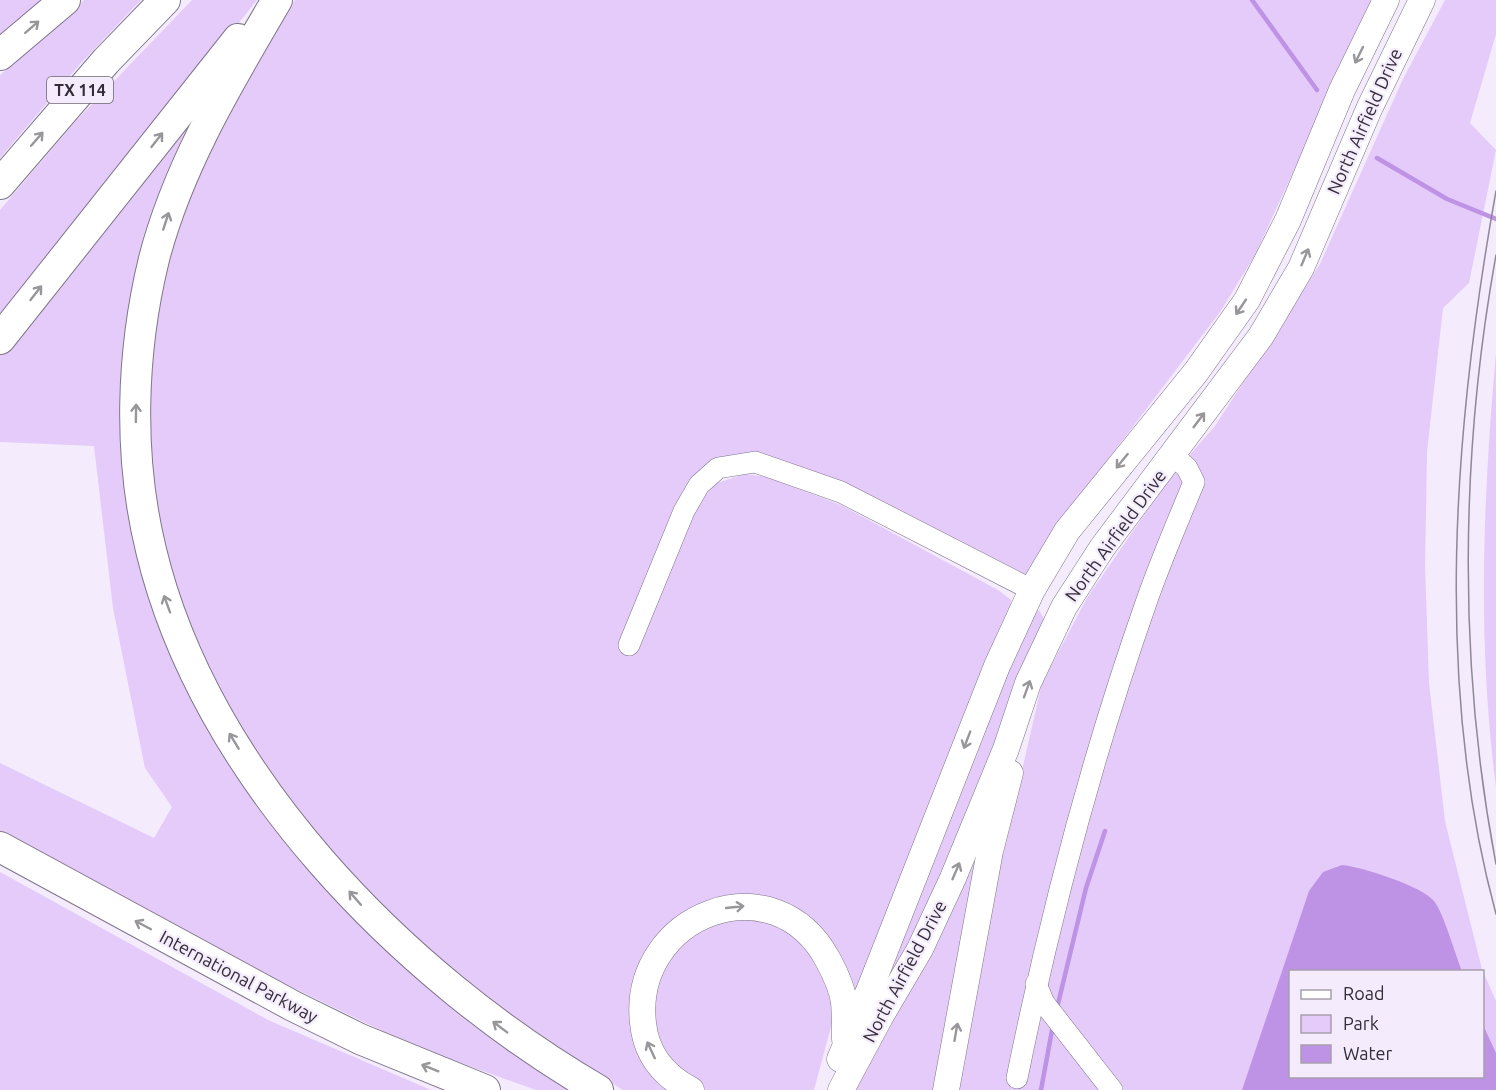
<svg xmlns="http://www.w3.org/2000/svg" width="1496" height="1090" viewBox="0 0 1496 1090" font-family="Ubuntu,sans-serif">
  <rect width="100%" height="100%" fill="#f4ebfd"/>
  <!-- green -->
  <g fill="#e4cbfa" fill-rule="evenodd">
    <path d="M0,0H54L0,45Z"/>
    <path d="M84,0H141L81,63L0,158V75Z"/>
    <path d="M192,0H257L0,324V210L75,122Z"/>
    <path d="M295,0H1372L1255,255L1220,312L1109,458L1031,573L1018,579L850,491L728,461L696,505L717,483L745,474L767,477L841,505L998,590L1011,600V608L854,996L809,927L703,909L635,1014L676,1090H623L497,1012L392,922L303,818L217,700L157,547L145,370L165,267L204,152L250,66Z"/>
    <path d="M1445,0H1496V34L1470,123L1496,150L1469,283L1443,308L1427,452L1425,566L1429,683L1445,821L1482,969L1496,1001V1090H957L979,959L1042,683L1087,598L1171,476L1215,426L1320,264L1403,79ZM1290,972H1482V1076H1290Z"/>
    <path d="M184,120L198,128L124,423L180,674L411,962L407,969L450,1003L583,1090H536L411,1045L251,967L0,832V763L154,838L172,807L145,768L113,608L94,446L0,442V353Z"/>
    <path d="M1496,353V787C1477,642 1483,498 1496,353Z"/>
    <path d="M1039,610L1044,619L1041,636L1002,737L904,961L876,993L1007,659L1033,614Z"/>
    <path d="M980,850L937,1090H854L934,948Z"/>
    <path d="M0,872L268,1020L431,1090H0Z"/>
    <path d="M754,917L790,932L828,974L833,1019L814,1090H706L671,1063L654,1030L657,974L665,959L706,925Z"/>
  </g>
  <!-- water -->
  <path fill="#be92e4" d="M1342,865C1362,867 1422,886 1434,901C1444,914 1455,954 1462,971L1290,972V1076H1482L1483,1025L1496,1053V1090H1242L1309,891L1323,872Z"/>
  <g fill="none" stroke-linecap="round" stroke-linejoin="round">
    <!-- stream -->
    <g stroke="#be92e4" stroke-width="4.5">
      <path d="M1252,0L1317,90"/>
      <path d="M1377,158L1447,199L1496,219"/>
      <path d="M1057,1008L1086,888L1105,831"/>
      <path d="M1041,1090L1053,1025"/>
    </g>
    <!-- minor casing -->
    <g stroke="#7f7589" stroke-width="22">
      <g id="minor">
        <path d="M629,645L684,511L699,485L718,468L755,462L841,492L1032,590"/>
        <path d="M1036,984L1044,1003L1112,1090"/>
        <path d="M1017,1078C1050,916 1092,756 1147,600C1161,560 1178,521 1194,482L1187,468L1173,455"/>
      </g>
    </g>
    <!-- major casing -->
    <g stroke="#7f7589" stroke-width="27">
      <g id="major">
        <path d="M840,1059L871,986L997,666L1032,590L1067,531L1196,372L1247,300L1288,220L1342,90L1386,0"/>
        <path d="M691,1090C664,1076 646,1054 643,1023C631,915 774,859 828,960C835,973 842,987 844,1002C845,1014 845,1027 845,1039"/>
        <path d="M841,1090L880,1017L920,949L953,878L1006,749L1028,683L1064,607L1102,548L1261,336L1301,268L1369,109L1422,0"/>
        <path d="M946,1090L990,851L1010,773"/>
      </g>
    </g>
    <!-- highway casing -->
    <g stroke="#7f7589" stroke-width="32">
      <g id="highway">
        <path d="M277,0C229,82 178,166 154,259C131,353 128,456 151,550C205,776 403,976 598,1090"/>
        <path d="M0,55L65,0"/>
        <path d="M0,184L106,61L165,0"/>
        <path d="M0,339L238,39"/>
        <path d="M0,847L293,1006L360,1039L485,1090"/>
      </g>
    </g>
    <!-- minor -->
    <use href="#minor" stroke="#fff" stroke-width="21"/>
    <!-- major -->
    <use href="#major" stroke="#fff" stroke-width="26"/>
    <!-- highway -->
    <use href="#highway" stroke="#fff" stroke-width="30"/>
    <!-- tram -->
    <g stroke="#8f8895" stroke-width="1.5">
      <path d="M1496,191C1454,425 1433,682 1496,914"/>
      <path d="M1496,255C1460,454 1458,665 1496,864"/>
    </g>
  </g>
  <!-- one-way arrows -->
  <defs><path id="oneway-shaft" d="M-6 0H5M1.5-3L5.5 0L1.5 3" fill="none" stroke-width="1.6" stroke-linecap="round" stroke-linejoin="round" transform="scale(1.5)"/></defs>
  <g stroke="#98969a">
    <use href="#oneway-shaft" transform="translate(32 27) rotate(-41)"/>
    <use href="#oneway-shaft" transform="translate(1359 55) rotate(116)"/>
    <use href="#oneway-shaft" transform="translate(37 139) rotate(-49)"/>
    <use href="#oneway-shaft" transform="translate(157 140) rotate(-52)"/>
    <use href="#oneway-shaft" transform="translate(166 221) rotate(-72)"/>
    <use href="#oneway-shaft" transform="translate(1305 257) rotate(-67)"/>
    <use href="#oneway-shaft" transform="translate(36 293) rotate(-52)"/>
    <use href="#oneway-shaft" transform="translate(1241 307) rotate(124)"/>
    <use href="#oneway-shaft" transform="translate(136 413) rotate(-89)"/>
    <use href="#oneway-shaft" transform="translate(1199 420) rotate(-53)"/>
    <use href="#oneway-shaft" transform="translate(1122 461) rotate(129)"/>
    <use href="#oneway-shaft" transform="translate(167 604) rotate(-110)"/>
    <use href="#oneway-shaft" transform="translate(1027 689) rotate(-70)"/>
    <use href="#oneway-shaft" transform="translate(967 740) rotate(111)"/>
    <use href="#oneway-shaft" transform="translate(234 741) rotate(-121)"/>
    <use href="#oneway-shaft" transform="translate(956 871) rotate(-67)"/>
    <use href="#oneway-shaft" transform="translate(355 898) rotate(-131)"/>
    <use href="#oneway-shaft" transform="translate(735 907) rotate(-6)"/>
    <use href="#oneway-shaft" transform="translate(143 925) rotate(-152)"/>
    <use href="#oneway-shaft" transform="translate(500 1027) rotate(-143)"/>
    <use href="#oneway-shaft" transform="translate(956 1032) rotate(-80)"/>
    <use href="#oneway-shaft" transform="translate(651 1050) rotate(-115)"/>
    <use href="#oneway-shaft" transform="translate(430 1068) rotate(-158)"/>
  </g>
  <g text-anchor="middle" dominant-baseline="central" stroke-width="4.5" stroke-linejoin="round" paint-order="stroke">
    <!-- shield labels -->
    <rect fill="#f4ebfd" stroke="#6c6672" stroke-width="1.5" x="47" y="77" width="66" height="26" rx="4.5"/>
    <g font-size="16" font-weight="bold" fill="#322d36">
      <text x="80" y="90">TX 114</text>
    </g>
    <!-- street labels -->
    <g font-size="18" fill="#322d36" stroke="#f4ebfd">
      <text transform="translate(1364 121) rotate(-66)">North Airfield Drive</text>
      <text transform="translate(1115 535) rotate(-54)">North Airfield Drive</text>
      <text transform="translate(904 971) rotate(-62)">North Airfield Drive</text>
      <text transform="translate(239 976) rotate(28)">International Parkway</text>
    </g>
  </g>
  <!-- legend -->
  <rect x="1289" y="970" width="195" height="108" fill="#f4ebfd" stroke="#a69fad" stroke-width="1.5"/>
  <rect x="1301" y="990" width="30" height="9" fill="#ffffff" stroke="#a69fad" stroke-width="1.5"/>
  <text x="1343" y="1000" font-size="18" fill="#322d36">Road</text>
  <rect x="1301" y="1015" width="30" height="18" fill="#e4cbfa" stroke="#a69fad" stroke-width="1.5"/>
  <text x="1343" y="1030" font-size="18" fill="#322d36">Park</text>
  <rect x="1301" y="1045" width="30" height="18" fill="#be92e4" stroke="#a69fad" stroke-width="1.5"/>
  <text x="1343" y="1060" font-size="18" fill="#322d36">Water</text>
</svg>
